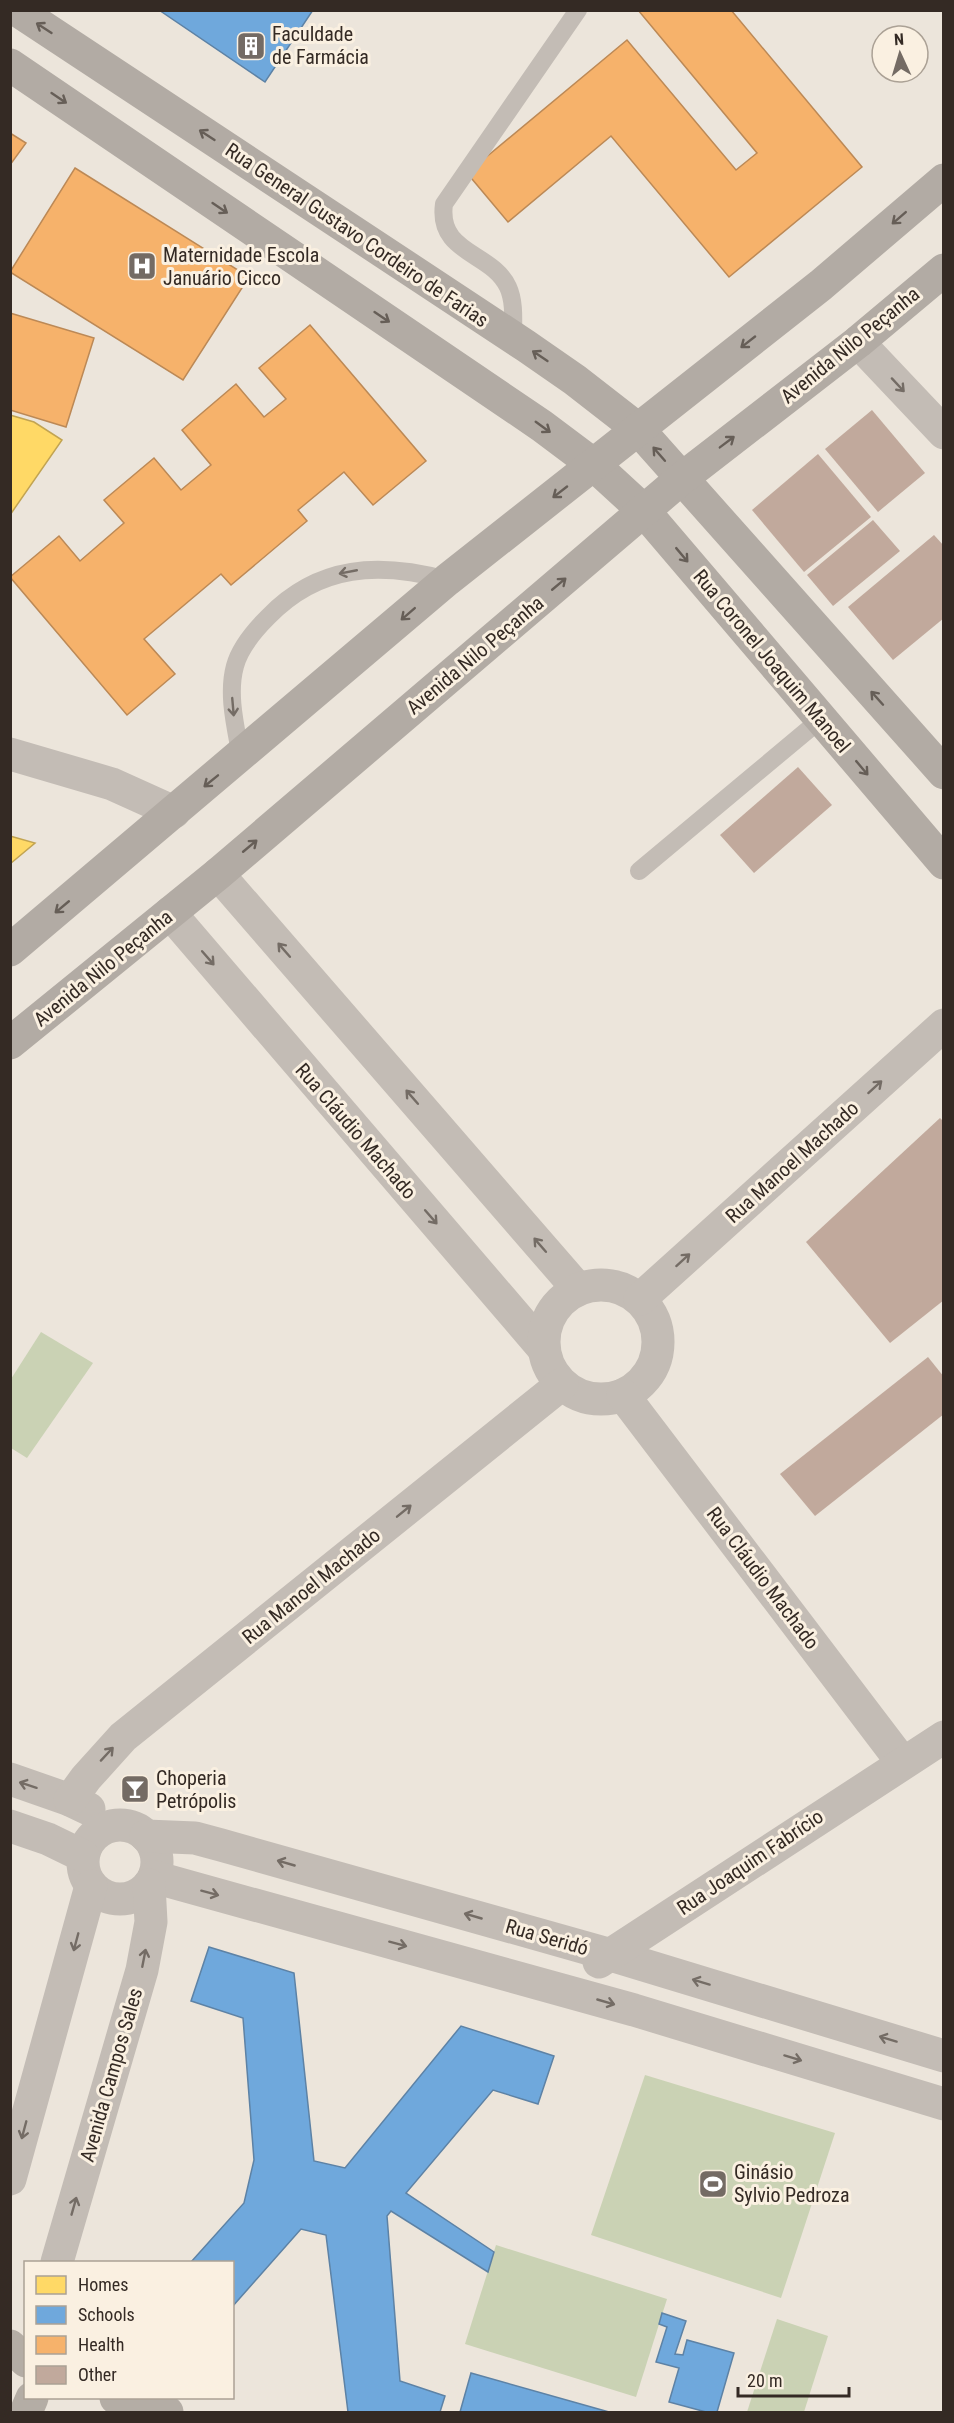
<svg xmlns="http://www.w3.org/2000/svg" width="954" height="2423" viewBox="0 0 954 2423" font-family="'Roboto Condensed',sans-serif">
  <rect width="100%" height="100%" fill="#ece5db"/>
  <!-- green -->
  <g fill="#cad2b4">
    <path d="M41,1332L93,1363L27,1458L11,1448V1379Z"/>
    <path d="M645,2075L835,2133L781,2298L591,2235Z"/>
    <path d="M496,2245L667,2299L636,2397L465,2344Z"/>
    <path d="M777,2319L828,2336L804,2412H747Z"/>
  </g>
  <!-- homes -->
  <g fill="#ffd966" stroke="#c2a452" stroke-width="1.5">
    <path d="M10,415L34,422L62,440L10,515Z"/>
    <path d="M10,836L35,843L10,864Z"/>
  </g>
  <!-- schools -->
  <g fill="#6fa8dc" stroke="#5d82a5" stroke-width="1.5">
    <path d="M159,10H313L265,82Z"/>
    <path d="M209,1947L294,1973L314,2161L345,2168L461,2026L554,2056L538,2104L493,2090L406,2193L494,2252L488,2272L391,2211L387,2216L400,2381L445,2396L440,2412H348L326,2235L301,2229L232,2307V2262H191L244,2203L254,2160L243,2018L191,2001Z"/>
    <path d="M662,2313L686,2321L675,2354L683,2355L687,2340L734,2353L717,2412H706L669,2402L679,2368L656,2362L667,2327L659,2324Z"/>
    <path d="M471,2373L609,2412H460Z"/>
  </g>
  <!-- health -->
  <g fill="#f6b26b" stroke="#bc8956" stroke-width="1.5">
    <path d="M638,10H731L862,167L729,277L611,136L508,222L467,173L627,40L736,170L757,153Z"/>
    <path d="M10,133L26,143L10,165Z"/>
    <path d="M75,168L249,277L183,380L10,272Z"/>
    <path d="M10,313L94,338L66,427L10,410Z"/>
    <path d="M310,325L426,461L373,505L344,472L298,510L307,521L231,585L221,574L144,639L175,674L127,715L10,577L59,536L80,561L124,523L104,500L154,458L181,490L211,465L182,430L236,384L264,417L286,399L259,368Z"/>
  </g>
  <!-- building -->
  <g fill="#c1a99c">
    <path d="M872,410L925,473L878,512L825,449Z"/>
    <path d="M818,454L871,517L804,572L752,510Z"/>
    <path d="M873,520L900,551L833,606L807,575Z"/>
    <path d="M934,535L944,546V618L893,660L848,607Z"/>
    <path d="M798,767L832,805L754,873L720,835Z"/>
    <path d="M940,1118L944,1122V1300L890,1343L806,1242Z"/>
    <path d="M928,1357L944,1377V1414L815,1516L780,1474Z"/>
  </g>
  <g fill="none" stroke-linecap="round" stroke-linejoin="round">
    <!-- service -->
    <g stroke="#c3bcb5" stroke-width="18">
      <path d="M513,338C513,322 515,302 508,287C492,252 437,254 444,204L578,10"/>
      <path d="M241,757C236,728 227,695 235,666C240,647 255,630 268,617C319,564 380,562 447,580"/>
      <path d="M639,871L821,719"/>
    </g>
    <!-- minor -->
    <g stroke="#c3bcb5" stroke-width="33">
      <path d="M858,342L944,433"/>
      <path d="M218,874L578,1289"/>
      <path d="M170,913L543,1348"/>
      <circle cx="601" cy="1342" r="57"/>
      <path d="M640,1299L944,1025"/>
      <path d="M623,1395L902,1762"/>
      <path d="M10,1779L70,1800L89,1809"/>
      <path d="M70,1800L86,1778L123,1737L562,1384"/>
      <circle cx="120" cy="1862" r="37"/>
      <path d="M10,1826L48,1839L83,1856"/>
      <path d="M146,1836L195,1838L221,1845L611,1955L944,2056"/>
      <path d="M154,1877L634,2010L944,2104"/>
      <path d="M599,1962L944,1737"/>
      <path d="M10,2179L91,1886"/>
      <path d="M57,2262L142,1970L151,1922L149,1885"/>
    </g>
    <!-- tertiary -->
    <path stroke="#c3bcb5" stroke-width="33" d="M10,754L112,784L174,812"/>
    <!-- secondary -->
    <g stroke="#b4ada5" stroke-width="33">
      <path d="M10,2346L26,2361"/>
      <path d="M116,2398L167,2412"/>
      <path d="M26,2412L32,2398"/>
    </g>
    <!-- primary -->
    <g stroke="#b2aba4" stroke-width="33">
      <path d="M17,10L526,346L575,380L638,429L944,773"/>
      <path d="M10,65L542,426L594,465L644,511L944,863"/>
      <path d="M10,950L447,580L821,285L944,180"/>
      <path d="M10,1043L218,874L681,479L858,342L944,270"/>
    </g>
  </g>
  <!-- one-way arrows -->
  <defs><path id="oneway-shaft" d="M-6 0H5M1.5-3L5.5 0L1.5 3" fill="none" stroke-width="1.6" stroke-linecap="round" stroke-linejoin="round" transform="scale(1.5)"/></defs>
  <g stroke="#665e57">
    <use href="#oneway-shaft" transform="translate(44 28) rotate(-147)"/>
    <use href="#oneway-shaft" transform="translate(59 98) rotate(34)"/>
    <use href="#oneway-shaft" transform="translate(207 135) rotate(-147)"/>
    <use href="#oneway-shaft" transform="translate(220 208) rotate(34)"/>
    <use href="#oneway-shaft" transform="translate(899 218) rotate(139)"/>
    <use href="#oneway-shaft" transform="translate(382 317) rotate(34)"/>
    <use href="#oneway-shaft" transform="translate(748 342) rotate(142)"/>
    <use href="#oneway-shaft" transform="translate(540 356) rotate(-146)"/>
    <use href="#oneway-shaft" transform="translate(543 427) rotate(36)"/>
    <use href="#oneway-shaft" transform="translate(727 442) rotate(-37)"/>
    <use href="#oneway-shaft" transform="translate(659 454) rotate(-131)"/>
    <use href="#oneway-shaft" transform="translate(560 492) rotate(142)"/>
    <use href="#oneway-shaft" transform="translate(682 555) rotate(50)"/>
    <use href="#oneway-shaft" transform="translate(559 584) rotate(-40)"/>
    <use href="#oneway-shaft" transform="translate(408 614) rotate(139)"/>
    <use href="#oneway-shaft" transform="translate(877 698) rotate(-132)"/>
    <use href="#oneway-shaft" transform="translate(862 768) rotate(50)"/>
    <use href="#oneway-shaft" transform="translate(211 781) rotate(141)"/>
    <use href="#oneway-shaft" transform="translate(250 846) rotate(-40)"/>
    <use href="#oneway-shaft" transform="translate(62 907) rotate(140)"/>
  </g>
  <g stroke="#746c65">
    <use href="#oneway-shaft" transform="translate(898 385) rotate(47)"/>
    <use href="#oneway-shaft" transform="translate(348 572) rotate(169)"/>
    <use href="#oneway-shaft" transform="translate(233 707) rotate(85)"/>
    <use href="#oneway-shaft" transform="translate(284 950) rotate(-131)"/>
    <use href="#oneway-shaft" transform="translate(208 958) rotate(49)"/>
    <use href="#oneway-shaft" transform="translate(875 1087) rotate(-42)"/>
    <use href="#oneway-shaft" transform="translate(412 1097) rotate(-131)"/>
    <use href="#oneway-shaft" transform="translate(431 1217) rotate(49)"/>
    <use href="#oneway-shaft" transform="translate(540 1245) rotate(-131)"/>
    <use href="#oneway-shaft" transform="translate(683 1260) rotate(-42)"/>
    <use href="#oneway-shaft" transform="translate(404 1511) rotate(-39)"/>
    <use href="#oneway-shaft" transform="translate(107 1754) rotate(-47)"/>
    <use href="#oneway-shaft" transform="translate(28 1785) rotate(-162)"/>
    <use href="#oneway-shaft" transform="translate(286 1863) rotate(-164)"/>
    <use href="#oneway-shaft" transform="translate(210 1893) rotate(15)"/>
    <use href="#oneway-shaft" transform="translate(473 1916) rotate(-164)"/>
    <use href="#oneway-shaft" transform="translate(76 1942) rotate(105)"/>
    <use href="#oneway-shaft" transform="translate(398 1944) rotate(15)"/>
    <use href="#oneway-shaft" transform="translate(144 1958) rotate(-79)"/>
    <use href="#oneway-shaft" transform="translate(701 1982) rotate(-163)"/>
    <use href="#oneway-shaft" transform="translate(606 2002) rotate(16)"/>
    <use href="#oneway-shaft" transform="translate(888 2039) rotate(-163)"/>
    <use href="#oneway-shaft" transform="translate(793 2058) rotate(17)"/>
    <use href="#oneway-shaft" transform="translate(24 2130) rotate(105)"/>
    <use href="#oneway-shaft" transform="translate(74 2206) rotate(-74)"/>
  </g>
  <!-- icons -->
  <defs>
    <g id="building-square" transform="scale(1.5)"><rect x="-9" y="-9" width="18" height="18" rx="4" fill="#746b64" stroke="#faf0e1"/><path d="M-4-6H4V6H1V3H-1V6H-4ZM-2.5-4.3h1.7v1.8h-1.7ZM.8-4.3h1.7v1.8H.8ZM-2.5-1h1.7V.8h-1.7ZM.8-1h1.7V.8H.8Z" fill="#fff"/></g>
    <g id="hospital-square" transform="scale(1.5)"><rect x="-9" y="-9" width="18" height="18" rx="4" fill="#746b64" stroke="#faf0e1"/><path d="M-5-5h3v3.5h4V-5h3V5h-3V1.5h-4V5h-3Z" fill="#fff"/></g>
    <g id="bar-square" transform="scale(1.5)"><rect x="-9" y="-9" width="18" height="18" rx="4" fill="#746b64" stroke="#faf0e1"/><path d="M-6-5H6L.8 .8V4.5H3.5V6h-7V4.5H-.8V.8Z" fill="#fff"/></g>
    <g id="stadium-square" transform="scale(1.5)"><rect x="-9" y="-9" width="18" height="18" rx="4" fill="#746b64" stroke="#faf0e1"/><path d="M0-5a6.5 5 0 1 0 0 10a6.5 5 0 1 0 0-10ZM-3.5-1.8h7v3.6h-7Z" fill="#fff"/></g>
  </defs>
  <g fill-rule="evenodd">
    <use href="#building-square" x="251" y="46"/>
    <use href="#hospital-square" x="142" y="266"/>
    <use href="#bar-square" x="135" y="1789"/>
    <use href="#stadium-square" x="713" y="2184"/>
  </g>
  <g text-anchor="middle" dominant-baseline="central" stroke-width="6" stroke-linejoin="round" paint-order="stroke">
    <!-- poi labels -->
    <g font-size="20" fill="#342a24" stroke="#faf0e1" text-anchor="start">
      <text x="272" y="34">Faculdade<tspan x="272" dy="23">de Farmácia</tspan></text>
      <text x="163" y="255">Maternidade Escola<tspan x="163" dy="23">Januário Cicco</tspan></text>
      <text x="156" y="1778">Choperia<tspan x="156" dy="23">Petrópolis</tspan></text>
      <text x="734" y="2172">Ginásio<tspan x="734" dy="23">Sylvio Pedroza</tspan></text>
    </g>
    <!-- street labels -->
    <g font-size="20" fill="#342a24" stroke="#faf0e1">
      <text transform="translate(357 235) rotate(34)">Rua General Gustavo Cordeiro de Farias</text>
      <text transform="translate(850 345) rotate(-39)">Avenida Nilo Peçanha</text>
      <text transform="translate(475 655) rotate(-40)">Avenida Nilo Peçanha</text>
      <text transform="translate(772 661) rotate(50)">Rua Coronel Joaquim Manoel</text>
      <text transform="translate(103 968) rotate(-39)">Avenida Nilo Peçanha</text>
      <text transform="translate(356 1131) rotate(49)">Rua Cláudio Machado</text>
      <text transform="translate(792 1162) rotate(-42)">Rua Manoel Machado</text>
      <text transform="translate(763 1578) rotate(53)">Rua Cláudio Machado</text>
      <text transform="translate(311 1586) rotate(-39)">Rua Manoel Machado</text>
      <text transform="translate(750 1862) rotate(-34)">Rua Joaquim Fabrício</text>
      <text transform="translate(547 1937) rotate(16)">Rua Seridó</text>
      <text transform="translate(111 2075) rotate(-74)">Avenida Campos Sales</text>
    </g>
  </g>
  <!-- border -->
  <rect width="954" height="2423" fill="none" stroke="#342a24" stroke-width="24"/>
  <!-- legend -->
  <rect x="24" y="2261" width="210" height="138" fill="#faf0e1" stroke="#aba195" stroke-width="1.5"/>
  <rect x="36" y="2276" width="30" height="18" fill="#ffd966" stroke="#aba195" stroke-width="1.5"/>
  <text x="78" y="2291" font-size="18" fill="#342a24">Homes</text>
  <rect x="36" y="2306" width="30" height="18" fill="#6fa8dc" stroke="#aba195" stroke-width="1.5"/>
  <text x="78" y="2321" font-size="18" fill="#342a24">Schools</text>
  <rect x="36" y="2336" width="30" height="18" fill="#f6b26b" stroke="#aba195" stroke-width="1.5"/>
  <text x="78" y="2351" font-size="18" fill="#342a24">Health</text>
  <rect x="36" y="2366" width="30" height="18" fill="#c1a99c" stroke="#aba195" stroke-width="1.5"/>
  <text x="78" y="2381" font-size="18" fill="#342a24">Other</text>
  <!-- north arrow -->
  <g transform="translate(900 54) rotate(356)"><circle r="28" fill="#faf0e1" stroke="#aba195" stroke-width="1.5"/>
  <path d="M0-4.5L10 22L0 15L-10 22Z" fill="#746b64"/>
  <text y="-9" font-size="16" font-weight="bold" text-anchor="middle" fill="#342a24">N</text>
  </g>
  <!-- scale -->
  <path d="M738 2387v9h111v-9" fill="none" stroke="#342a24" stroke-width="3"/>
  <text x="747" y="2387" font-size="18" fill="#342a24" stroke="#faf0e1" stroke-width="4.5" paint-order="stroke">20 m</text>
</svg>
